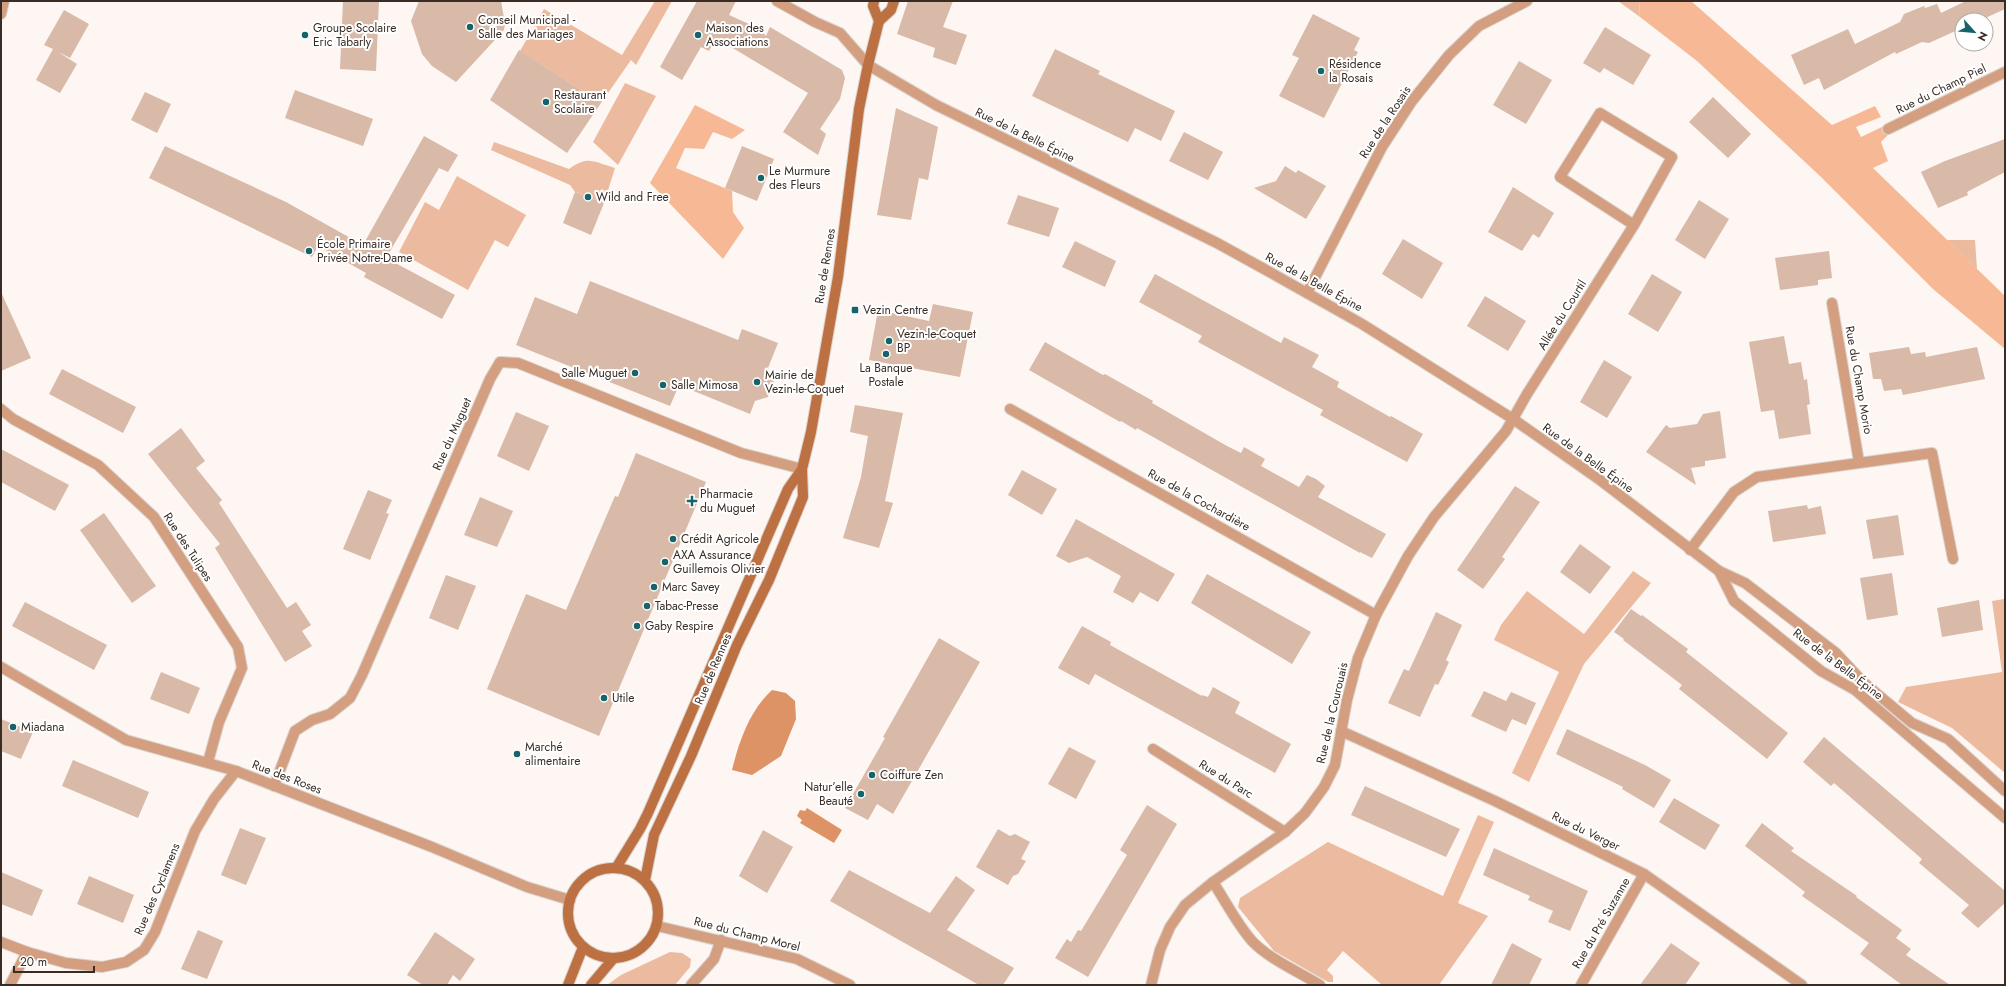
<svg xmlns="http://www.w3.org/2000/svg" width="2006" height="986" viewBox="0 0 2006 986" font-family="Jost,sans-serif">
  <rect width="100%" height="100%" fill="#fdf6f2"/>
  <!-- green -->
  <g fill="#ecbb9f">
    <path d="M655,1H672L636,65L631,60L601,103L520,51L544,9L622,55Z"/>
    <path d="M1618,1H1639L1640,17Z"/>
    <path d="M625,83L656,96L618,165L593,142Z"/>
    <path d="M494,142L569,169C589,155 593,162 615,168L604,203L575,192L570,185L491,150Z"/>
    <path d="M457,176L526,215L508,247L495,240L468,290L399,252L425,202L439,210Z"/>
    <path d="M1947,240H1975L1977,269Z"/>
    <path d="M1633,571L1651,583L1584,664L1529,782L1512,773L1559,672L1494,640L1501,625L1527,591L1584,634Z"/>
    <path d="M2004,599L2005,600V773L1952,728L1898,702L1906,687L2002,672L1992,601Z"/>
    <path d="M1478,815L1494,822L1458,903L1488,916L1439,985H1382L1343,951L1327,970L1333,976V982H1328L1274,951L1238,907L1240,898L1328,842L1443,896Z"/>
    <path d="M670,952L682,953L691,959L690,967L675,985H607L621,975Z"/>
  </g>
  <!-- forest -->
  <g fill="#f7b995">
    <path d="M1639,1H1691L1832,125L1875,106L1881,117L1856,127L1861,137L1884,126L1889,134L1881,142L1888,161L1873,168L2005,296V349L1933,289L1821,177L1697,61L1640,17Z"/>
    <path d="M695,105L745,130L732,139L713,132L704,149L685,148L676,168L732,191L733,212L744,228L723,259L650,183Z"/>
  </g>
  <!-- water -->
  <g fill="#dd9366">
    <path d="M772,690L786,693L795,701L796,719L781,756L752,775L732,770C739,741 750,710 772,690Z"/>
    <path d="M807,808L842,830L834,843L800,823L802,820L797,816L800,810L805,811Z"/>
  </g>
  <!-- building -->
  <g fill="#d9b9a7">
    <path d="M343,1H379L376,71L340,69Z"/>
    <path d="M419,1H501L505,24L504,30L456,82L432,66L422,54L411,21Z"/>
    <path d="M697,1H736L729,15L760,29L766,36L770,27L842,70L845,78L840,99L820,129L826,134L818,155L783,132L808,93L716,38L709,51L701,47L682,80L660,67Z"/>
    <path d="M908,1H953L943,27L967,35L956,65L933,57L935,48L897,34Z"/>
    <path d="M1966,1H2005V9L1981,20H1962V28L1929,43L1922,42L1896,54L1895,52L1824,90L1819,78L1804,85L1791,55L1848,29L1855,44L1900,22L1904,14L1924,6L1925,8L1937,4L1941,13Z"/>
    <path d="M64,10L89,24L70,58L58,52L77,64L60,93L36,80L53,49L44,45Z"/>
    <path d="M1313,14L1360,38L1354,50L1358,52L1324,118L1279,96L1299,58L1292,55Z"/>
    <path d="M1605,27L1651,55L1633,85L1604,68L1600,73L1583,63Z"/>
    <path d="M1055,49L1100,71L1098,74L1175,111L1161,141L1135,128L1128,142L1032,96Z"/>
    <path d="M519,50L601,103L567,153L490,100Z"/>
    <path d="M1519,61L1552,80L1526,124L1493,105Z"/>
    <path d="M295,90L373,119L363,146L285,118Z"/>
    <path d="M145,92L171,104L157,133L131,120Z"/>
    <path d="M1713,97L1751,134L1728,158L1689,122Z"/>
    <path d="M896,108L938,127L928,180L919,178L911,220L877,215Z"/>
    <path d="M1184,132L1223,152L1208,180L1169,161Z"/>
    <path d="M424,136L458,155L448,172L439,168L386,258L455,295L442,319L364,277L366,273L318,246L312,257L149,178L165,146L286,202L363,245Z"/>
    <path d="M2005,139V172L1967,192L1968,195L1938,208L1921,172L1945,161Z"/>
    <path d="M742,146L774,159L757,201L725,188Z"/>
    <path d="M1285,166L1296,173L1298,170L1326,186L1306,219L1254,188L1276,181Z"/>
    <path d="M1513,187L1554,213L1539,238L1533,234L1522,251L1488,232Z"/>
    <path d="M575,192L604,203L591,235L563,223Z"/>
    <path d="M1018,195L1059,208L1049,237L1007,224Z"/>
    <path d="M1699,200L1729,219L1705,259L1675,240Z"/>
    <path d="M1403,239L1443,263L1422,299L1382,274Z"/>
    <path d="M1075,241L1116,261L1105,287L1062,267Z"/>
    <path d="M1829,251L1832,278L1818,280V285L1780,290L1775,258Z"/>
    <path d="M1155,274L1281,343L1284,337L1319,355L1312,367L1339,382L1337,387L1390,417L1391,416L1423,434L1407,462L1320,415L1323,410L1198,342L1202,336L1139,302Z"/>
    <path d="M1652,274L1682,292L1658,332L1628,314Z"/>
    <path d="M590,281L738,340L742,329L778,343L768,368L774,382L768,397L755,401L750,414L679,385L670,406L516,345L535,297L577,314Z"/>
    <path d="M1,292L31,358L1,371Z"/>
    <path d="M1485,296L1526,321L1508,351L1467,326Z"/>
    <path d="M933,304L973,312L960,377L869,360L878,310L929,321Z"/>
    <path d="M1784,336L1789,364L1801,362L1804,380L1807,379L1810,404L1807,405L1811,434L1779,439L1774,410L1761,412L1749,342Z"/>
    <path d="M1045,342L1103,375L1105,374L1153,401L1152,403L1227,446L1241,453L1244,447L1265,459L1261,466L1299,487L1307,475L1316,479L1325,486L1318,497L1386,534L1372,558L1360,552V553L1137,428L1136,430L1121,421L1120,422L1029,370Z"/>
    <path d="M1909,347L1911,354L1925,352L1926,357L1977,347L1985,379L1903,395L1901,389L1884,391L1881,379H1873L1869,353Z"/>
    <path d="M1604,360L1632,377L1607,418L1580,402Z"/>
    <path d="M62,369L136,407L123,433L49,394Z"/>
    <path d="M855,405L903,413L885,501L893,503L879,548L843,538L861,477L868,436L850,432Z"/>
    <path d="M1720,411L1726,458L1705,461V466L1691,468L1696,485L1646,452L1666,425L1670,428L1697,424L1703,414Z"/>
    <path d="M516,412L549,426L529,471L497,456Z"/>
    <path d="M181,428L205,461L196,468L222,500L219,503L287,608L296,602L311,625L302,631L312,646L285,662L215,548L220,544L148,454Z"/>
    <path d="M1,449L69,485L55,511L1,482Z"/>
    <path d="M636,453L706,482L599,736L487,689L526,594L566,610L615,496L618,497Z"/>
    <path d="M1022,470L1057,489L1042,515L1008,495Z"/>
    <path d="M1515,486L1540,502L1502,557L1505,559L1483,589L1457,570Z"/>
    <path d="M368,490L392,500L386,513L389,514L370,560L343,549Z"/>
    <path d="M480,497L513,511L497,547L464,535Z"/>
    <path d="M1807,505L1808,509L1821,506L1826,534L1773,542L1768,511Z"/>
    <path d="M104,513L156,586L132,603L80,530Z"/>
    <path d="M1898,515L1904,555L1873,559L1866,520Z"/>
    <path d="M1076,519L1175,574L1158,602L1140,592L1133,603L1113,592L1121,576L1087,557L1069,563L1056,556Z"/>
    <path d="M1580,544L1611,567L1590,594L1560,572Z"/>
    <path d="M1892,573L1898,615L1867,620L1860,578Z"/>
    <path d="M1207,574L1311,632L1292,664L1191,603Z"/>
    <path d="M446,575L476,586L458,630L429,618Z"/>
    <path d="M1979,600L1983,630L1942,637L1937,608Z"/>
    <path d="M25,602L107,645L94,670L12,626Z"/>
    <path d="M1631,609L1641,616L1642,615L1688,649L1686,652L1788,733L1767,759L1679,689L1682,685L1623,640L1624,639L1614,632Z"/>
    <path d="M1436,612L1462,625L1446,660L1449,662L1444,673L1438,685L1435,684L1420,717L1388,703L1404,669L1409,671Z"/>
    <path d="M1082,626L1111,642L1110,645L1202,696V695L1208,697L1213,687L1240,702L1235,713L1291,744L1275,773L1095,674L1089,685L1058,668Z"/>
    <path d="M939,638L980,662L893,814L877,804L868,820L845,808L885,738L883,737Z"/>
    <path d="M161,672L200,688L189,714L150,699Z"/>
    <path d="M1484,691L1506,701L1511,692L1536,703L1526,725L1512,719L1506,732L1471,716Z"/>
    <path d="M1,719L33,732L21,759L1,751Z"/>
    <path d="M1567,729L1645,765L1671,780L1654,808L1622,789L1623,787L1556,754Z"/>
    <path d="M1824,737L2005,891V903L1978,928L1961,913L1969,905L1919,863L1922,859L1834,783L1831,786L1803,762Z"/>
    <path d="M1069,747L1096,761L1076,799L1048,784Z"/>
    <path d="M73,760L149,792L138,818L62,786Z"/>
    <path d="M1365,786L1460,829L1446,857L1351,815Z"/>
    <path d="M1674,798L1720,825L1705,850L1659,822Z"/>
    <path d="M1147,805L1177,824L1088,977L1055,958L1067,939L1071,942L1078,930L1081,931L1127,855L1120,850Z"/>
    <path d="M1762,823L1794,848L1791,851L1857,896L1856,897L1902,930L1896,938L1911,949L1906,955L1950,985H1902L1860,954L1869,943L1802,896L1805,892L1745,846Z"/>
    <path d="M240,828L266,838L246,885L221,875Z"/>
    <path d="M998,829L1010,836L1015,834L1030,842L1021,859L1026,861L1018,874L1013,876L1008,885L976,867Z"/>
    <path d="M763,830L793,847L767,893L739,876Z"/>
    <path d="M1494,848L1588,891L1570,931L1548,922L1553,911L1528,900L1530,896L1483,875Z"/>
    <path d="M849,870L930,913L956,876L975,890L947,930L1014,968L1003,985H979L830,901Z"/>
    <path d="M1,872L43,890L32,916L1,904Z"/>
    <path d="M89,876L134,895L123,923L77,904Z"/>
    <path d="M198,930L223,941L207,979L181,969Z"/>
    <path d="M435,932L475,959L460,981L453,975L447,985H423L407,975Z"/>
    <path d="M1512,943L1542,959L1529,985H1491Z"/>
    <path d="M1671,943L1700,963L1685,985H1640Z"/>
  </g>
  <g fill="none" stroke-linecap="round" stroke-linejoin="round">
    <!-- minor casing -->
    <g stroke="#dad2cd" stroke-width="12">
      <g id="minor">
        <path d="M1,14L4,1"/>
        <path d="M1888,129L2005,72"/>
        <path d="M1307,293L1382,147L1412,101L1449,55L1479,26L1527,1"/>
        <path d="M1832,303L1859,462"/>
        <path d="M1,409L13,419L98,465L154,517L238,647L242,668L219,722L208,762"/>
        <path d="M1010,409L1376,615"/>
        <path d="M1690,550L1734,492L1757,477L1932,453L1953,559"/>
        <path d="M1341,731L1495,801L1644,874L1802,985"/>
        <path d="M1153,749L1285,832"/>
        <path d="M274,786L295,731L312,720L330,714L350,698L362,675L490,379L500,362L518,363L741,453L802,469"/>
        <path d="M1213,882C1226,902 1237,924 1252,941C1269,959 1299,972 1320,985"/>
        <path d="M657,926L797,959L850,985"/>
        <path d="M1,942L27,952L66,963L102,967L126,962L144,950L155,932L195,831L214,799L236,771"/>
        <path d="M10,985L27,952"/>
        <path d="M691,985L714,959L721,940"/>
        <path d="M1151,985L1160,950L1170,927L1185,905L1213,882L1285,832L1305,813L1324,787L1335,765L1347,700L1358,658L1376,615L1408,556L1434,517L1506,431L1527,394L1634,225L1672,157L1600,113L1560,177L1634,225"/>
        <path d="M1581,985L1644,874"/>
      </g>
    </g>
    <!-- tertiary casing -->
    <g stroke="#dad2cd" stroke-width="12">
      <g id="tertiary">
        <path d="M777,1L815,22L840,33L868,65L936,105L1217,243L1266,270L1362,324L1513,419L1600,480L1719,571L1745,583L1836,653L1863,682L1912,723L1948,739L2005,791"/>
        <path d="M1719,571L1734,601L1821,671L1855,690L2005,818"/>
        <path d="M1,667L126,740L236,771L432,847L527,887L570,900"/>
      </g>
    </g>
    <!-- secondary casing -->
    <g stroke="#dad2cd" stroke-width="12">
      <g id="secondary">
        <path d="M874,1L873,6L879,21"/>
        <circle cx="613" cy="913" r="45"/>
        <path d="M616,868L640,829L648,813L788,489L802,469"/>
        <path d="M645,880L654,835L691,756L737,645L769,580L803,497L802,469L811,432L838,277L859,109L868,65L879,21L891,10L894,1"/>
        <path d="M568,985L583,947"/>
        <path d="M591,985L613,959"/>
      </g>
    </g>
    <!-- minor -->
    <use href="#minor" stroke="#d39f80" stroke-width="10"/>
    <!-- tertiary -->
    <use href="#tertiary" stroke="#d39f80" stroke-width="10"/>
    <!-- secondary -->
    <use href="#secondary" stroke="#bd7142" stroke-width="10"/>
  </g>
  <!-- markers -->
  <g fill="#156469" stroke="#fff" stroke-width="1.5">
    <circle cx="470" cy="27" r="4"/>
    <circle cx="305" cy="35" r="4"/>
    <circle cx="698" cy="35" r="4"/>
    <circle cx="1321" cy="71" r="4"/>
    <circle cx="546" cy="102" r="4"/>
    <circle cx="761" cy="178" r="4"/>
    <circle cx="588" cy="197" r="4"/>
    <circle cx="309" cy="251" r="4"/>
    <rect x="851" y="306" width="8" height="8" rx="2"/>
    <circle cx="889" cy="341" r="4"/>
    <circle cx="886" cy="354" r="4"/>
    <circle cx="635" cy="373" r="4"/>
    <circle cx="757" cy="382" r="4"/>
    <circle cx="663" cy="385" r="4"/>
    <path d="M690 495h4v4h4v4h-4v4h-4v-4h-4v-4h4z"/>
    <circle cx="673" cy="539" r="4"/>
    <circle cx="665" cy="562" r="4"/>
    <circle cx="654" cy="587" r="4"/>
    <circle cx="647" cy="606" r="4"/>
    <circle cx="637" cy="626" r="4"/>
    <circle cx="604" cy="698" r="4"/>
    <circle cx="13" cy="727" r="4"/>
    <circle cx="517" cy="754" r="4"/>
    <circle cx="872" cy="775" r="4"/>
    <circle cx="861" cy="794" r="4"/>
  </g>
  <g text-anchor="middle" dominant-baseline="central" stroke-width="4" stroke-linejoin="round" paint-order="stroke">
    <!-- poi labels -->
    <g font-size="12" fill="#382c25" stroke="#fff" text-anchor="start">
      <text x="478" y="20">Conseil Municipal -<tspan x="478" dy="14">Salle des Mariages</tspan></text>
      <text x="313" y="28">Groupe Scolaire<tspan x="313" dy="14">Eric Tabarly</tspan></text>
      <text x="706" y="28">Maison des<tspan x="706" dy="14">Associations</tspan></text>
      <text x="1329" y="64">Résidence<tspan x="1329" dy="14">la Rosais</tspan></text>
      <text x="554" y="95">Restaurant<tspan x="554" dy="14">Scolaire</tspan></text>
      <text x="769" y="171">Le Murmure<tspan x="769" dy="14">des Fleurs</tspan></text>
      <text x="596" y="197">Wild and Free</text>
      <text x="317" y="244">École Primaire<tspan x="317" dy="14">Privée Notre-Dame</tspan></text>
      <text x="863" y="310">Vezin Centre</text>
      <text x="897" y="334">Vezin-le-Coquet<tspan x="897" dy="14">BP</tspan></text>
      <text x="886" y="368" text-anchor="middle">La Banque<tspan x="886" dy="14">Postale</tspan></text>
      <text x="627" y="373" text-anchor="end">Salle Muguet</text>
      <text x="765" y="375">Mairie de<tspan x="765" dy="14">Vezin-le-Coquet</tspan></text>
      <text x="671" y="385">Salle Mimosa</text>
      <text x="700" y="494">Pharmacie<tspan x="700" dy="14">du Muguet</tspan></text>
      <text x="681" y="539">Crédit Agricole</text>
      <text x="673" y="555">AXA Assurance<tspan x="673" dy="14">Guillemois Olivier</tspan></text>
      <text x="662" y="587">Marc Savey</text>
      <text x="655" y="606">Tabac-Presse</text>
      <text x="645" y="626">Gaby Respire</text>
      <text x="612" y="698">Utile</text>
      <text x="21" y="727">Miadana</text>
      <text x="525" y="747">Marché<tspan x="525" dy="14">alimentaire</tspan></text>
      <text x="880" y="775">Coiffure Zen</text>
      <text x="853" y="787" text-anchor="end">Natur’elle<tspan x="853" dy="14">Beauté</tspan></text>
    </g>
    <!-- street labels -->
    <g font-size="12" fill="#382c25" stroke="#fff">
      <text transform="translate(1941 89) rotate(-26)">Rue du Champ Piel</text>
      <text transform="translate(1385 122) rotate(-57)">Rue de la Rosais</text>
      <text transform="translate(1025 135) rotate(26)">Rue de la Belle Épine</text>
      <text transform="translate(825 266) rotate(-81)">Rue de Rennes</text>
      <text transform="translate(1314 282) rotate(29)">Rue de la Belle Épine</text>
      <text transform="translate(1562 315) rotate(-58)">Allée du Courtil</text>
      <text transform="translate(1859 380) rotate(80)">Rue du Champ Morio</text>
      <text transform="translate(452 434) rotate(-66)">Rue du Muguet</text>
      <text transform="translate(1588 458) rotate(36)">Rue de la Belle Épine</text>
      <text transform="translate(1199 500) rotate(29)">Rue de la Cochardière</text>
      <text transform="translate(188 547) rotate(57)">Rue des Tulipes</text>
      <text transform="translate(1838 664) rotate(37)">Rue de la Belle Épine</text>
      <text transform="translate(713 669) rotate(-67)">Rue de Rennes</text>
      <text transform="translate(1332 713) rotate(-77)">Rue de la Courouais</text>
      <text transform="translate(287 777) rotate(21)">Rue des Roses</text>
      <text transform="translate(1226 779) rotate(32)">Rue du Parc</text>
      <text transform="translate(1586 831) rotate(26)">Rue du Verger</text>
      <text transform="translate(157 889) rotate(-67)">Rue des Cyclamens</text>
      <text transform="translate(1601 923) rotate(-60)">Rue du Pré Suzanne</text>
      <text transform="translate(747 934) rotate(14)">Rue du Champ Morel</text>
    </g>
  </g>
  <!-- border -->
  <rect width="2006" height="986" fill="none" stroke="#382c25" stroke-width="4"/>
  <!-- north arrow -->
  <g transform="translate(1974 32) rotate(117)"><circle r="19" fill="#ffffff" stroke="#afaba8"/>
  <path d="M0-3L7 15L0 10L-7 15Z" fill="#156469"/>
  <text y="-6" font-size="11" font-weight="bold" text-anchor="middle" fill="#382c25">N</text>
  </g>
  <!-- scale -->
  <path d="M14 966v6h80v-6" fill="none" stroke="#382c25" stroke-width="2"/>
  <text x="20" y="966" font-size="12" fill="#382c25" stroke="#ffffff" stroke-width="3" paint-order="stroke">20 m</text>
</svg>
